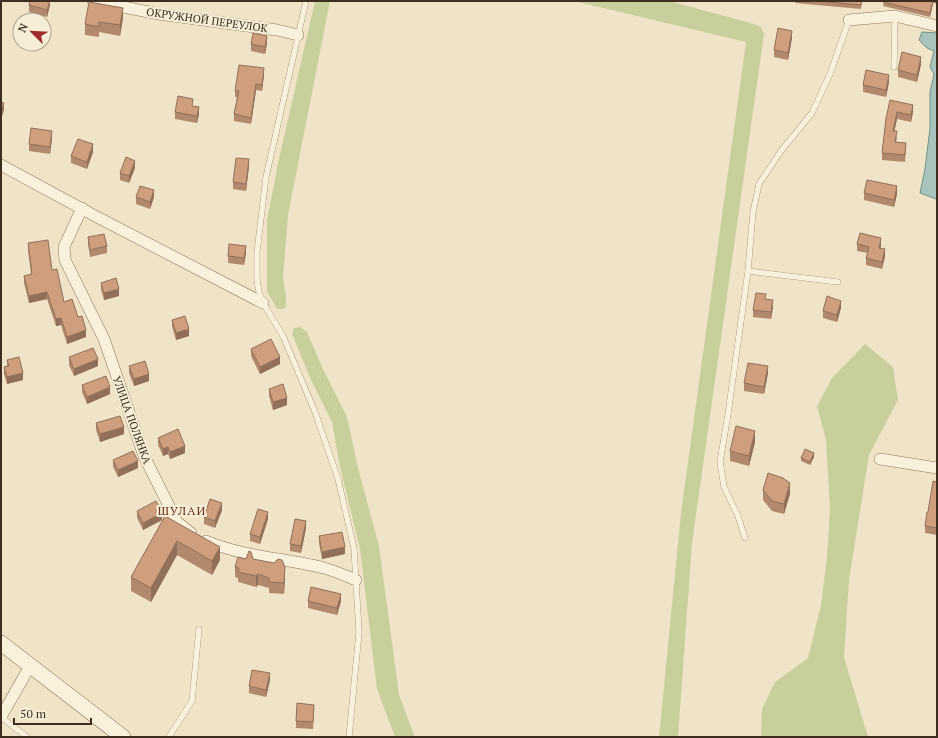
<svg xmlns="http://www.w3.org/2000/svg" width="938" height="738" viewBox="0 0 938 738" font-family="'PT Serif',serif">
  <rect width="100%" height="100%" fill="#f0e4c8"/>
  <!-- green -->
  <g fill="#c9cf9b">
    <path d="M315,1H330L288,215L283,278L286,296V307L283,309H277L267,291V220L279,159Z"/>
    <path d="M574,1H669L754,24L761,27L764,34L692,543L678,737H659L681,513L746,42Z"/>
    <path d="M300,327L307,332L322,367L347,417L358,468L379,546L399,695L415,737H395L377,689L360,549L340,467L332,422L311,380L292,334L294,328Z"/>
    <path d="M865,344L893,367L898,400L869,455L849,580L844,657L868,737H761L762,709L775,682L808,658L821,605L827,557L830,509L826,440L817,406L832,378Z"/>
  </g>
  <!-- water -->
  <path fill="#a9c4bc" stroke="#6f938a" d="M922,32L937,33V197L936,199L920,193L925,169L930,128V92L934,74L930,67L934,51L927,48L919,40Z"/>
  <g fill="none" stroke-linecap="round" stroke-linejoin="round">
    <!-- lane casing -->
    <g stroke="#8d765c" stroke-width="6">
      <g id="lane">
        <path d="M306,1L266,177L257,252V280L259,292L263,303L283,336L315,412L338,479L354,548L359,632L349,737"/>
        <path d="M894,67L895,16"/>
        <path d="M748,271L838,282"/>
        <path d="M745,538L738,516L724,487L720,462L728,414L748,271L753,212L759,184L781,151L812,113L830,74L849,20"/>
        <path d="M1,717L27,737"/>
        <path d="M169,737L192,701L199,629"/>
      </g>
    </g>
    <!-- street casing -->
    <g stroke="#8d765c" stroke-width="12">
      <g id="street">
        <path d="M93,1L159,14L277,30L298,35"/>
        <path d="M849,20L895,16L937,26"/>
        <path d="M1,165L97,217L263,303"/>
        <path d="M82,208L64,247L65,260L104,339L144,456L177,522L191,533"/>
        <path d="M880,459L937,468"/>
        <path d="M206,541C244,557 285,558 324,568C335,571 346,576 356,580"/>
        <path d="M1,717L30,666"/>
      </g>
    </g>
    <!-- secondary casing -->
    <g stroke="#6f573f" stroke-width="16">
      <path id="secondary" d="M1,643L123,737"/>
    </g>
    <!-- lane -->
    <use href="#lane" stroke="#faf1dc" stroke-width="5.5"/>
    <!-- street -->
    <use href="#street" stroke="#faf1dc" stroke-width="11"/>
    <!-- secondary -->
    <use href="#secondary" stroke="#faf1dc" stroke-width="15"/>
  </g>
  <!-- wall -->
  <g fill="#b2896c">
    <path d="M50,1V5L47,17L29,12V5Z"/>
    <path d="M795,1H862L861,9L795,3Z"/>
    <path d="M884,1H937V4L933,3L930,17L883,6Z"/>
    <path d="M123,18L120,36L99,32V37L85,35V24Z"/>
    <path d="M792,38L788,60L774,57V50Z"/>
    <path d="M267,43L265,54L251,51V44Z"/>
    <path d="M921,64L917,82L898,77V70Z"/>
    <path d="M264,74L262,91L256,90L251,124L234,121V114L237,97H235V91Z"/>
    <path d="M889,82L886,97L863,92V85Z"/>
    <path d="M890,100L913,112L911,122L897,119L894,131L897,138L896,142L906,150L905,162L882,160V153Z"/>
    <path d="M193,106L199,114L197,123L175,119V112Z"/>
    <path d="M52,138L50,154L29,151V144Z"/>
    <path d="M93,152L87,169L71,163V156Z"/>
    <path d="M249,166L246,191L233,189V182Z"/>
    <path d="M135,168L129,183L120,180V173Z"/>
    <path d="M864,193L897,194L894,207L864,200Z"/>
    <path d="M136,197H154L150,209L136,204Z"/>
    <path d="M88,237L107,246V253L90,257L88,244Z"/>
    <path d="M28,243L52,270L64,302L78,317L86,337L67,344L61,325L56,326L47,299L29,303L24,283V276L31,274L28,250Z"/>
    <path d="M857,244L881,245L880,248L885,256L882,269L866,265V258L868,253L857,251Z"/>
    <path d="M246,253L244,265L228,263V256Z"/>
    <path d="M101,283L119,296L104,300L101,290Z"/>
    <path d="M766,299L773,307L771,319L753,317V310Z"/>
    <path d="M841,308L837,322L823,318V311Z"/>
    <path d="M172,320L189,336L176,340L172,327Z"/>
    <path d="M251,349L280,364L260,374L251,356Z"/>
    <path d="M937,352V369H936Z"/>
    <path d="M69,357L98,366L74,376L69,365Z"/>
    <path d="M7,360L23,380L7,384L4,374V367L7,366Z"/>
    <path d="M129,366L149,381L134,386L129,373Z"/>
    <path d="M768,373L764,394L744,391V383Z"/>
    <path d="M82,385L110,394L87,404L82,392Z"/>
    <path d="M269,389L287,405L273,410L269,396Z"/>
    <path d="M96,423L124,434L100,442L96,430Z"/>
    <path d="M158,438L185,453L170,459L168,454L163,456L158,445Z"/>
    <path d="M755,442L749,466L730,461V451Z"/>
    <path d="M814,457L810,465L801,461V458Z"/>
    <path d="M113,460L138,468L118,477L113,467Z"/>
    <path d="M937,482V535L925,533V526Z"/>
    <path d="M763,490L790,494L784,514L772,511L763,500Z"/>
    <path d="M222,510L215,528L204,524V517Z"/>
    <path d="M137,511L162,520L143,530L137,518Z"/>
    <path d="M165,516L220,560L212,575L177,555L151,602L131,591V577Z"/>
    <path d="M268,519L260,544L250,541V534Z"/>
    <path d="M306,528L301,553L290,551V544Z"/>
    <path d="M319,536L345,554L322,559L319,543Z"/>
    <path d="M246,559H253L285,578L284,594L269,593V588L258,585L256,587L238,582V578L235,577V567Z"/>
    <path d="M308,601H341L337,615L308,608Z"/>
    <path d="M270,680L266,697L249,693V686Z"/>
    <path d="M314,712L313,729L296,728V721Z"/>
  </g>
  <!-- shaded-wall -->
  <g fill="#916f58">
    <path d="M50,1V5L47,17V10Z"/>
    <path d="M933,1V3L930,17V13Z"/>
    <path d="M123,8V18L120,36V25Z"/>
    <path d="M792,31V38L788,60V53Z"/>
    <path d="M267,36V43L265,54V47Z"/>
    <path d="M921,57V64L917,82V75Z"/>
    <path d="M264,68V74L262,91V85Z"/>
    <path d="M889,75V82L886,97V90Z"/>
    <path d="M256,84V90L251,124V118Z"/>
    <path d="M4,103V110L1,119V112Z"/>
    <path d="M913,105V112L911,122V115Z"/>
    <path d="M199,107V114L197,123V116Z"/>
    <path d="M897,112V119L893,138V131Z"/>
    <path d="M52,131V138L50,154V147Z"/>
    <path d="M93,144V152L87,169V162Z"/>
    <path d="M249,159V166L246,191V184Z"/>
    <path d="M135,161V168L129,183V176Z"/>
    <path d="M897,186V194L894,207V200Z"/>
    <path d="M154,190V197L150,209V202Z"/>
    <path d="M881,238V245L879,255V248Z"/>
    <path d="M246,246V253L244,265V258Z"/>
    <path d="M885,249V256L882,269V262Z"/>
    <path d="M119,289V296L104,300V293Z"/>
    <path d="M47,292V299L29,303V296Z"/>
    <path d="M773,300V307L771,319V312Z"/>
    <path d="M841,301V308L837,322V315Z"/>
    <path d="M61,318V325L56,326V319Z"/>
    <path d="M189,329V336L176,340V333Z"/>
    <path d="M86,330V337L67,344V337Z"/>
    <path d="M280,357V364L260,374V367Z"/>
    <path d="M98,359V366L74,376V369Z"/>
    <path d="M768,366V373L764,394V387Z"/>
    <path d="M23,373V380L7,384V377Z"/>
    <path d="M149,374V381L134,386V379Z"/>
    <path d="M110,387V394L87,404V397Z"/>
    <path d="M287,398V405L273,410V402Z"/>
    <path d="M124,427V434L100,442V434Z"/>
    <path d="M755,431V442L749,466V456Z"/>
    <path d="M185,446V453L170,459V452Z"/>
    <path d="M168,447V454L163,456V449Z"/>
    <path d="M814,453V457L810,465V462Z"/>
    <path d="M138,461V468L118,477V470Z"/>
    <path d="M790,483V494L784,514V504Z"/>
    <path d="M222,503V510L215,528V521Z"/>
    <path d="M268,512V519L260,544V537Z"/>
    <path d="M162,513V520L143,530V523Z"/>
    <path d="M306,521V528L301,553V546Z"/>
    <path d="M177,541V555L151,602V588Z"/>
    <path d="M220,547V560L212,575V561Z"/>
    <path d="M345,547V554L322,559V552Z"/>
    <path d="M285,567V578L284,594V583Z"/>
    <path d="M258,574V585L256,587V576Z"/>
    <path d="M341,594V601L337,615V608Z"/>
    <path d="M270,673V680L266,697V690Z"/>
  </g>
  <!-- building -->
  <g fill="#cf9f7d" stroke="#916f58">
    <path d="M30,1H50L47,10L29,5Z"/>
    <path d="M817,1H862L861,5Z"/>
    <path d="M884,1H933L930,13L883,2Z"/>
    <path d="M89,2L123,8L120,25L99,22V27L85,24Z"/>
    <path d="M778,28L792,31L788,53L774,50Z"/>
    <path d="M253,33L267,36L265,47L251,44Z"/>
    <path d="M902,52L921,57L917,75L898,70Z"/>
    <path d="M239,65L264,68L262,85L256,84L251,118L234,114L239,91H235Z"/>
    <path d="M866,70L889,75L886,90L863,85Z"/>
    <path d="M178,96L193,99L192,106L199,107L197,116L175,112Z"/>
    <path d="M890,100L913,105L911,115L897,112L893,131H897L895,142L906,143L905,155L882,153L886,118Z"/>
    <path d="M1,102L4,103L1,112Z"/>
    <path d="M31,128L52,131L50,147L29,144Z"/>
    <path d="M78,139L93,144L87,162L71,156Z"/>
    <path d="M126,157L135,161L129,176L120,173Z"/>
    <path d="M236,158L249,159L246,184L233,182Z"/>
    <path d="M867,180L897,186L894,200L864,193Z"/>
    <path d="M140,186L154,190L150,202L136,197Z"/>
    <path d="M860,233L881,238L879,248L885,249L882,262L866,258L869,247L857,244Z"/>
    <path d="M104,234L107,246L90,250L88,237Z"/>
    <path d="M48,240L52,270L57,269L64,302L72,299L78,317L82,316L86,330L67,337L61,318L56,319L47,292L29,296L24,276L32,274L28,243Z"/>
    <path d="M229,244L246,246L244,258L228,256Z"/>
    <path d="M116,278L119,289L104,293L101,283Z"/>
    <path d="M756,293L766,294L765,299L773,300L771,312L753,310Z"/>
    <path d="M827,296L841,301L837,315L823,311Z"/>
    <path d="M185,316L189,329L176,333L172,320Z"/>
    <path d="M271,339L280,357L260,367L251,349Z"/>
    <path d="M93,348L98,359L74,369L69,357Z"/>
    <path d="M19,357L23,373L7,377L4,367L9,366L7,360Z"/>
    <path d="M145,361L149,374L134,379L129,366Z"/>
    <path d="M748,363L768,366L764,387L744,383Z"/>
    <path d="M106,376L110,387L87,397L82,385Z"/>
    <path d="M283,384L287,398L273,402L269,389Z"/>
    <path d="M120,416L124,427L100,434L96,423Z"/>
    <path d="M736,426L755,431L749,456L730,451Z"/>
    <path d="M178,429L185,446L170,452L168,447L163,449L158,438Z"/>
    <path d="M805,449L814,453L810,462L801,458Z"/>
    <path d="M133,451L138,461L118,470L113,460Z"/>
    <path d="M768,473L783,478L790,483L784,504L772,501L763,490Z"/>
    <path d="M933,481L937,482V528L925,526L927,512H928Z"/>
    <path d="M210,499L222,503L215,521L204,517Z"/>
    <path d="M156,501L162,513L143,523L137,511Z"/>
    <path d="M258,509L268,512L260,537L250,534Z"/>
    <path d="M165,516L220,547L212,561L177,541L151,588L131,577Z"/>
    <path d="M295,519L306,521L301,546L290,544Z"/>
    <path d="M342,532L345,547L322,552L319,536Z"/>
    <path d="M249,551L251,552L253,559L274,563L278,559L282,560L285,567L284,583L269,582V578L258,574L256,576L238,572L239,568L235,567L238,557L246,559Z"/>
    <path d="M311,587L341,594L337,608L308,601Z"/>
    <path d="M252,670L270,673L266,690L249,686Z"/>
    <path d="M297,703L314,705L313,722L296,721Z"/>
  </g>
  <g text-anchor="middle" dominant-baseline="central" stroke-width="4" stroke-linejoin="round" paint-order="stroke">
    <!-- street labels -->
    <g font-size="11" fill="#3d2e20" stroke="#f7eed8">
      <text transform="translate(207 20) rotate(8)">ОКРУЖНОЙ ПЕРЕУЛОК</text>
      <text transform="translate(132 420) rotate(70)">УЛИЦА ПОЛЯНКА</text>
    </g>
    <!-- neighbourhood labels -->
    <g font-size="12" letter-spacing="1" fill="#6b2e1e" stroke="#f7eed8">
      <text x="182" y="510">ШУЛАИ</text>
    </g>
  </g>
  <!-- border -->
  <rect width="938" height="738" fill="none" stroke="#3d2e20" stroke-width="4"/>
  <!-- north arrow -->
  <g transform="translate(32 32) rotate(294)"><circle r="19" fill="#f7eed8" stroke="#ada18e"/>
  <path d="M0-3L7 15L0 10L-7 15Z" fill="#9e2a2b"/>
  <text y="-6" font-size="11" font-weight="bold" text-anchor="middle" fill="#3d2e20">N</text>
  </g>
  <!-- scale -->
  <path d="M14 718v6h77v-6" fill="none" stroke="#3d2e20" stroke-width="2"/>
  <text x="20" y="718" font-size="12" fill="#3d2e20" stroke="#f7eed8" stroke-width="3" paint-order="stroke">50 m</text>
</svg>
